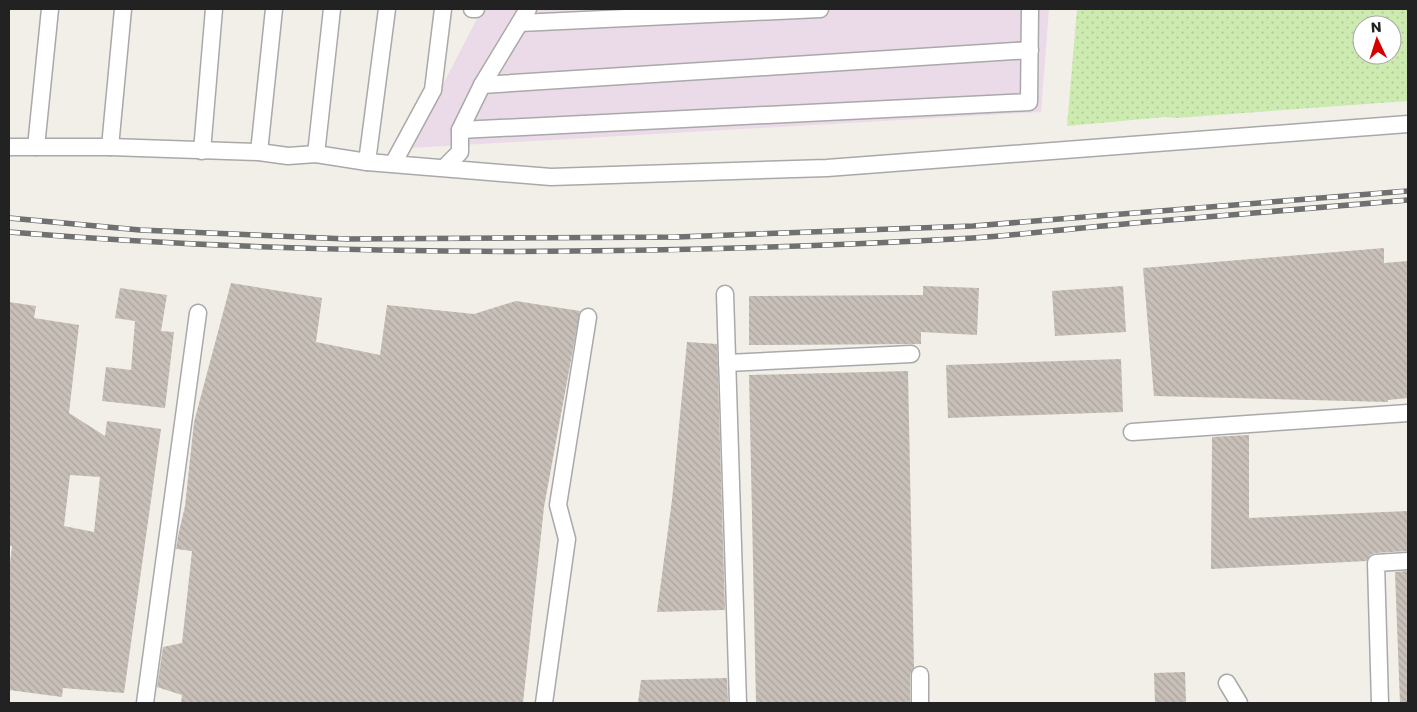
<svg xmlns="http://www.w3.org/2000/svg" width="1417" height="712" viewBox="0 0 1417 712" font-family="Poppins,sans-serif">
  <defs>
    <pattern id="grass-dots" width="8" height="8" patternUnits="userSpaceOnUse" patternTransform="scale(1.25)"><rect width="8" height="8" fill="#cdebb0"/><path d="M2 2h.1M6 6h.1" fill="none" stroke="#b0c997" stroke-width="1.8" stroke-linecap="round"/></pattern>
    <pattern id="building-back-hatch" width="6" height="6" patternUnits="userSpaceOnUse" patternTransform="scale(1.25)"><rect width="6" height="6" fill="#c7bfb8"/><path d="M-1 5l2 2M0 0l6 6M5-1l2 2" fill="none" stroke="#aba49e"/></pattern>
  </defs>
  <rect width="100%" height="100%" fill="#f2efe9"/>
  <!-- industrial -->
  <path fill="#ebdbe8" d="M482,9H1049L1041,112L410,148Z"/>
  <!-- grass -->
  <path fill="url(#grass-dots)" fill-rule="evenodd" d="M1077,9H1408V101L1176,118L1165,117L1067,126ZM1362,25H1392V55H1362Z"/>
  <!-- building -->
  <g fill="url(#building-back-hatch)" fill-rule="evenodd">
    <path d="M1384,248V263L1408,261V398L1388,400V402L1154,396L1143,268Z"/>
    <path d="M231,283L322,298L316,342L380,355L387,305L474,314L516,301L580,311L544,507L523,703H181L182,695L157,687L163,647L182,643L192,551L176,549L178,536L185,506L194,422Z"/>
    <path d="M923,286L979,288L977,335L921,332V344L749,345V296L923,295Z"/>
    <path d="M1123,286L1126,332L1055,336L1052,291Z"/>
    <path d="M120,288L167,295L161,331L174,332L165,408L102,401L106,367L131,370L135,321L115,318Z"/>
    <path d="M9,302L36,306L34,318L79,325L69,413L105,436L107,421L161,429L124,693L63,688L62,697L9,690V572L12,546H9ZM70,475L100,477L94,532L64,526Z"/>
    <path d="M687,342L717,344L725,610L657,612L672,500Z"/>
    <path d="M1121,359L1123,412L948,418L946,365Z"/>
    <path d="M908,371L914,668L910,675V703H756L749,375Z"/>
    <path d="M1249,435V518L1408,511V551L1375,553L1370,555L1367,561L1211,569L1212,437Z"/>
    <path d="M1408,571V703H1400L1395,572Z"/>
    <path d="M1185,672L1186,703H1155L1154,673Z"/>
    <path d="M727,678L728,703H638L641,680Z"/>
  </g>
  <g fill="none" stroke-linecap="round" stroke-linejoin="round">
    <!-- minor casing -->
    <g stroke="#a9a9a9" stroke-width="19">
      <g id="minor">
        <path d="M472,9H476"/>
        <path d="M520,23L820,9"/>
        <path d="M482,85L1030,50"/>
        <path d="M460,130L1029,102L1030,9"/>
        <path d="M9,147H110L259,152L288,156L316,154L367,162L551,177L827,168L1408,124"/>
        <path d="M36,147L50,9"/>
        <path d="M110,147L123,9"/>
        <path d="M202,151L214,9"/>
        <path d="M259,152L274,9"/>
        <path d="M316,154L332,9"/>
        <path d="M367,162L387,9"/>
        <path d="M394,162L433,90L443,9"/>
        <path d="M445,167L460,152V130L482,85L528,9"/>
        <path d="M725,294L738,703"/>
        <path d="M727,363L911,354"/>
        <path d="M1132,432L1408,413"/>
        <path d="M920,675V703"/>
        <path d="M1227,683L1239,703"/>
        <path d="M145,703L198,313"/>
        <path d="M544,703L567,539L558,505L588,317"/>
        <path d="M1380,703L1376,563L1408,561"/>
      </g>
    </g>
    <!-- minor -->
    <use href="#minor" stroke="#fff" stroke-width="16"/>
    <!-- rail casing -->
    <g stroke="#707070" stroke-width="5.5">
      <g id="rail">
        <path d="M9,218L140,230L347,239L677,237L973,226L1408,191"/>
        <path d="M9,232C329,258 652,256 973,238C1027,234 1081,228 1134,223C1226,215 1317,208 1408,200"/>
      </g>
    </g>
    <!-- rail -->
    <use href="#rail" stroke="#fff" stroke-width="4" stroke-dasharray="11" stroke-linecap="butt"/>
  </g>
  <!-- border -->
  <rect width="1417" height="712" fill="none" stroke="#222222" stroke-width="20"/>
  <!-- north arrow -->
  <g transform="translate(1377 40) rotate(356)"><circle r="24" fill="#ffffff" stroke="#a7a7a7"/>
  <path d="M0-4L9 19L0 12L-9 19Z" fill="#d40000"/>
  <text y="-8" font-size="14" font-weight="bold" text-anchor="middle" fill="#222222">N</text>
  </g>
</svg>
